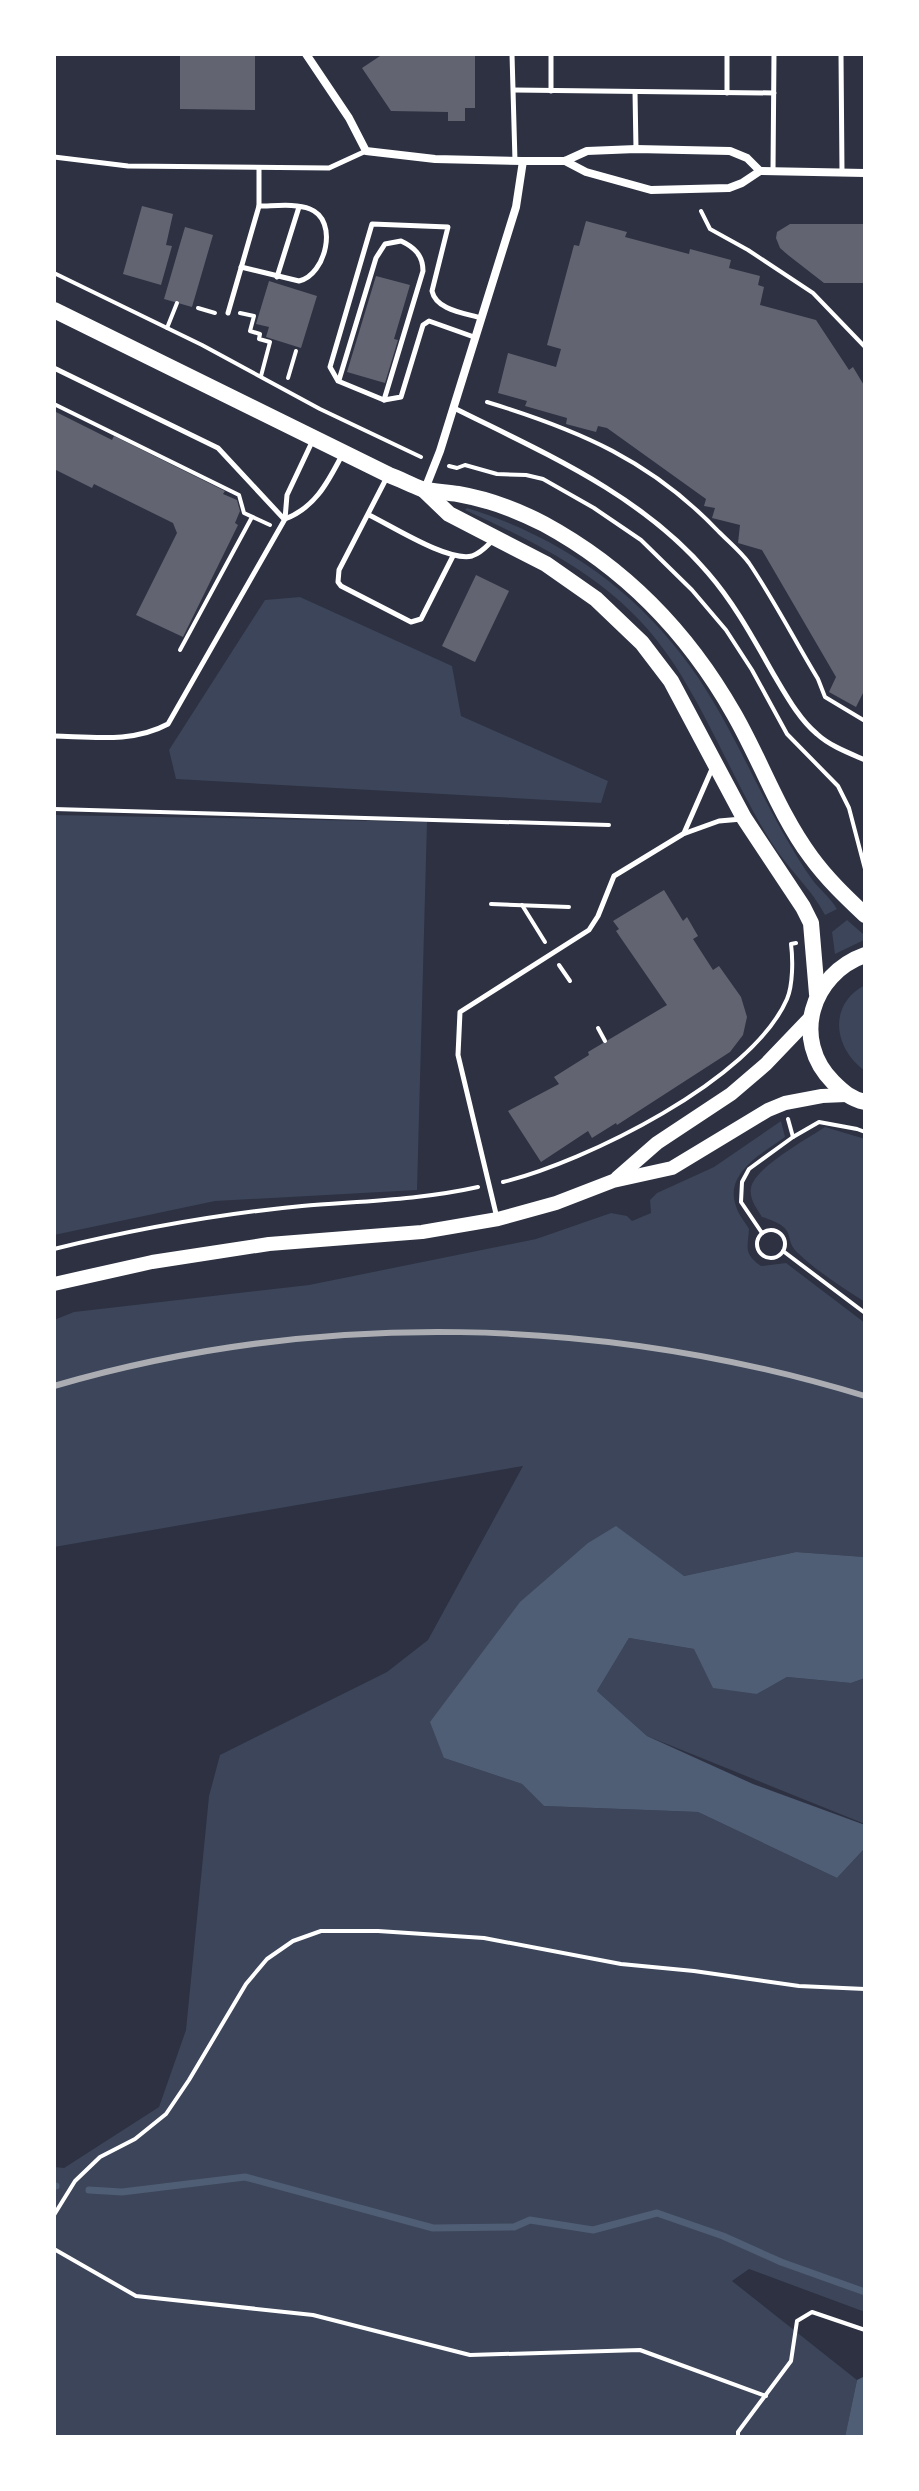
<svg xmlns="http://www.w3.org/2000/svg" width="919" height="2491" viewBox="0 0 919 2491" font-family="Raleway,sans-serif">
  <rect width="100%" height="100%" fill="#2d3142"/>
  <!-- green -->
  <g fill="#3c4559">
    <path d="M467,508C558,536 635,589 690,666C727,717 751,776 782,831C792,848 802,866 814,882C822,891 832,900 837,909L825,915C811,888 787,868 771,842C735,784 711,721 674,664C623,585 548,548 465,510Z"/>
    <path d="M300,597L452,666L461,716L608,781L601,803L176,779L169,750L265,600Z"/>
    <path d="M54,815L427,822L417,1190L215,1201L54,1235Z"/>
    <path d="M847,920L863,934L864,940L835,954L832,932Z"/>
    <path d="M865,985V1071C834,1049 827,1005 865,985Z"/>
    <path d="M781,1121L785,1137C763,1153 724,1173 736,1206C738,1214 745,1222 749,1229C748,1248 743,1253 761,1266L786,1263L865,1323V1557L796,1552L684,1576L444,1758L522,1784L544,1806L698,1812L837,1878L865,1848V2312L749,2269L732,2281L857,2380L845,2437H54V2167L64,2168L159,2107L186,2030L209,1796L220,1755L387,1672L428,1640L523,1466L54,1547V1320L74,1312L309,1285L536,1239L611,1213L627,1216L632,1221L651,1213L650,1200L657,1193L714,1167Z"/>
    <path d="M825,1127L865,1139V1302C843,1288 818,1272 799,1254C781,1238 801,1229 762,1217C757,1209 749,1199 751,1188C754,1168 807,1139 825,1127Z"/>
    <path d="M629,1638L694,1649L757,1694L787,1677L851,1683L865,1678V1824L647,1736L597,1691Z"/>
  </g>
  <!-- water -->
  <g fill="#4f5d75">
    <path d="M616,1526L684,1576L796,1552L865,1557V1678L851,1683L787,1677L757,1694L713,1688L694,1649L629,1638L597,1691L647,1736L753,1784L865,1825V1848L837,1878L698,1812L544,1806L522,1784L444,1758L430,1722L520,1602L588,1543Z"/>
    <path d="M865,2376V2437H845L857,2380Z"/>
  </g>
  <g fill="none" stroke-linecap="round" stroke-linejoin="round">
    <!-- stream -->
    <g stroke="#4f5d75" stroke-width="7">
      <path d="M54,2186H56"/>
      <path d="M89,2190L122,2192L245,2177L433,2228L514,2227L530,2220L593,2230L657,2213L723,2236L781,2262L865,2292"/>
    </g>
  </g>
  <!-- building -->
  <g fill="#626471">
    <path d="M180,54L255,56V110L180,109Z"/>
    <path d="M383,54H475V108H465V121H448V112L391,111L362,68Z"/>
    <path d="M142,206L173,214L166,245L172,246L161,285L123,274Z"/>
    <path d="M586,221L627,232L625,237L689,254L690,249L731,260L729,268L760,276L758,285L764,287L760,305L816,320L849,370L853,367L865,387V689L856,707L829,692L836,677L762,550L738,543L740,525L712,518L715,508L704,506L706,499L607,428L598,426L596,432L566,424L567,418L525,406L527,401L498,393L508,353L556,367L561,349L547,345L574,245L579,246Z"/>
    <path d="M790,224H865V283H824L788,255L780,248L776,238L777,232Z"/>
    <path d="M185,227L213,235L192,307L164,299Z"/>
    <path d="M376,276L410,285L394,339L398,340L385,383L347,372Z"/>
    <path d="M269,281L317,296L301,348L266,337L269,327L256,324Z"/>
    <path d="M54,411L112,440L114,436L225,491L223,494L237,500L240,511L235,523L238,525L183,637L136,615L177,533L173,523L94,484L92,488L54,469Z"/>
    <path d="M476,575L509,591L475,662L442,646Z"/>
    <path d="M664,890L683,921L687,917L698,936L693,939L713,970L719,966L741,997L747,1017L743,1035L730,1052L617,1125L616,1123L592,1138L588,1131L541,1162L508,1111L559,1084L554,1077L589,1055L588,1052L667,1005L616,931L619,929L613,921Z"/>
  </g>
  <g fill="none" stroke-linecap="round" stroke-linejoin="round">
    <!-- path -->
    <g stroke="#fff" stroke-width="4">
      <path d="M701,211L710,229L748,250L813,293L865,347"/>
      <path d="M54,273L202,345L320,409L421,457"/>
      <path d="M198,308L215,313"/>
      <path d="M240,313L254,316L250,331L260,334L259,339L270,342L261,376"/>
      <path d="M167,328L177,303"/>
      <path d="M288,378L296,351"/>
      <path d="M487,402C579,430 652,461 719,532C729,542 741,552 749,563C774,600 795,641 818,679L825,697L865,721"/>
      <path d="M54,404L239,495L244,513L270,525"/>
      <path d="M449,466L457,468L465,465L497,474L526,475L543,479L594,508L641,540L692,590L726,630L752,670L787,734L838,786L849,808L865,869"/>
      <path d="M180,650L252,517"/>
      <path d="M54,809L609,825"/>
      <path d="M491,904L569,907"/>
      <path d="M522,905L545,942"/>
      <path d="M559,965L570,981"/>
      <path d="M598,1028L605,1041"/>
      <path d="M788,1119L793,1137"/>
      <path d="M503,1182C585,1162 752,1080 787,999C793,985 793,959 791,944L796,943"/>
      <circle cx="771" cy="1244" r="14"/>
      <path d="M762,1233L741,1202L742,1182L749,1169L793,1137L819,1122L857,1129L865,1132"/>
      <path d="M54,1249C136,1229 218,1214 302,1206C361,1201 420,1200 478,1187"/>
      <path d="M783,1251L865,1313"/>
      <path d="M54,2215L75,2181L100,2157L135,2139L166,2114L189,2080L246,1984L267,1959L293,1941L321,1931H378L484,1938L621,1964L694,1971L799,1986L865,1989"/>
      <path d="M54,2249L136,2296L313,2315L470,2355L640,2350L766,2396"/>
      <path d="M738,2437V2432L791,2361L797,2321L812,2312L865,2330"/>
    </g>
    <!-- service -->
    <g stroke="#fff" stroke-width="5">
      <path d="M512,54L515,161"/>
      <path d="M841,54L842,172"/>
      <path d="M514,90L774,93"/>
      <path d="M551,91V54"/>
      <path d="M635,92L636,149"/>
      <path d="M727,93V54"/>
      <path d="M54,157L128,166L329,168L366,151"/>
      <path d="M773,171L774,54"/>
      <path d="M241,267L299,281C326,275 339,220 310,209C296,203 274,206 259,206"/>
      <path d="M277,277L299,207"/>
      <path d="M228,313L259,206V169"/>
      <path d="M474,337L429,321L423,325L401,397L384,400L338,381L330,367L372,224L448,227L432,291C436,310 464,313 481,318"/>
      <path d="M54,368L218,448L284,519"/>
      <path d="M339,380L376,258L385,244L401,241C414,247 423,255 423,271L384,400"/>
      <path d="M454,408C544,453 641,494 708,573C735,604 754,640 774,675C786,695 799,719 817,734C830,746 849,753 865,760"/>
      <path d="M386,479L339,570L338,582L341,586L411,622L421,619L453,556"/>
      <path d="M369,515C392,526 448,562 472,556C481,553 486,547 492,541"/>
      <path d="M285,519C314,508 327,484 341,457"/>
      <path d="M54,736C93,737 133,743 168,724L285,519L287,495L312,442"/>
      <path d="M684,833L712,769"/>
      <path d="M497,1218L458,1055L460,1012L589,930L598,916L614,876L683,834L719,821L742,819"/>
    </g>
    <!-- minor -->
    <g stroke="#fff" stroke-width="8">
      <path d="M306,54L349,118L366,151L435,159L523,161H565L587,151L636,149L730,151L747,158L760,171"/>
      <path d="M565,161L586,172L651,190L729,188L742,183L760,171L865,173"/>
      <path d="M425,489L440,451L516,207L523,161"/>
    </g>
    <!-- secondary -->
    <g stroke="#fff" stroke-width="14">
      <path d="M617,1178L657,1143L731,1094L766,1064L810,1018"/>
      <path d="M54,1284L152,1262L269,1244L422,1232L498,1219L556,1203L613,1181L672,1168L768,1110L785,1103L822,1096L846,1095"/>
    </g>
    <!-- primary -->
    <g stroke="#fff" stroke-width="16">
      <path d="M54,310L389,475C400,479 411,485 422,489C433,492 446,492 458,494C487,499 517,510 544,524C625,568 688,633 734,714C761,761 779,814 811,857C827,879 846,897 865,915"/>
      <path d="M424,490L449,514L546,564L596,599L642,643L671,681L744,818L803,907L811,923L817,994"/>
      <path d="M865,955C811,974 791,1040 833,1082C843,1092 851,1099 865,1102"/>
    </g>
    <!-- rail -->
    <path stroke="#abadb3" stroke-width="6" d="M54,1386C318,1309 603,1316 865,1396"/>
  </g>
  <!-- border -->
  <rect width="919" height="2491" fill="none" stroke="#ffffff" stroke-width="112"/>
</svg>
